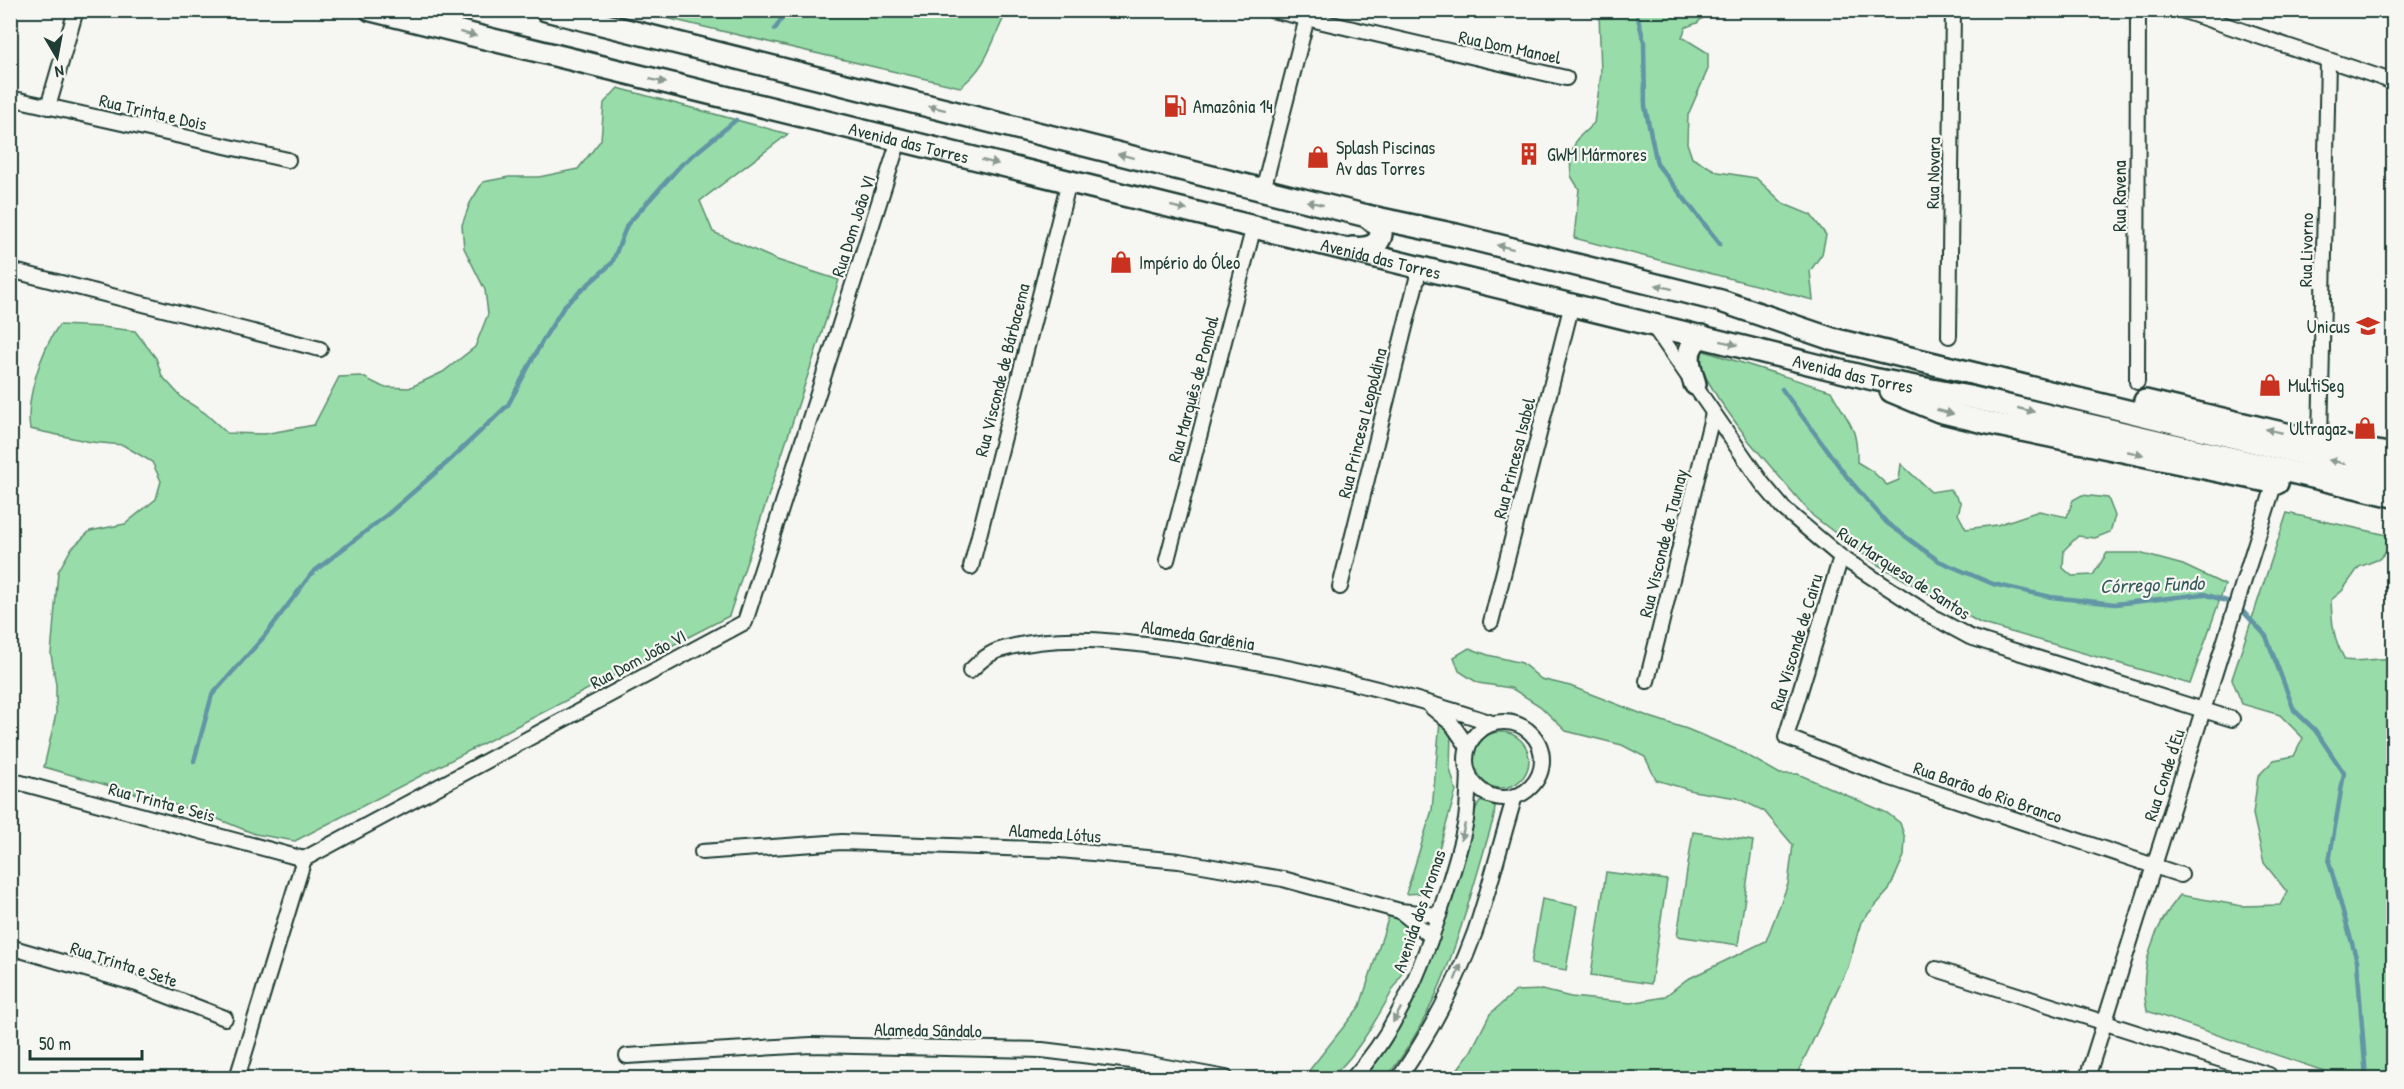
<svg xmlns="http://www.w3.org/2000/svg" width="2404" height="1089" viewBox="0 0 2404 1089" font-family="'Patrick Hand',sans-serif">
  <rect width="100%" height="100%" fill="#f6f6f2"/>
  <filter id="ink" filterUnits="userSpaceOnUse"><feTurbulence type="fractalNoise" baseFrequency=".0167" numOctaves="2"/><feDisplacementMap in="SourceGraphic" scale="12" xChannelSelector="R" yChannelSelector="G"/><feConvolveMatrix kernelMatrix="1 2 1 2 8 2 1 2 1" color-interpolation-filters="sRGB"/></filter>
  <g filter="url(#ink)">
    <!-- green -->
    <g fill="#98dda9" stroke="#5c8d6e" stroke-width="1.5">
      <path d="M668,11L1005,10V15C991,44 987,67 960,87L666,18Z"/>
      <path d="M1599,11H1710L1697,23L1686,27L1682,37L1708,53V69L1688,115L1687,143L1692,158L1718,172L1756,178L1784,204L1811,215L1826,235L1822,254L1810,271L1813,300L1574,238L1579,189L1571,176L1570,156L1577,139L1594,123L1601,74Z"/>
      <path d="M618,88L788,134L700,201L713,232L777,260L839,280L729,616L295,841L255,834L203,813L44,767L56,714V685L51,654L58,572L71,549L90,531L125,524L156,499L161,481L152,462L123,445L91,442L30,429C25,399 42,349 59,325L102,327L135,331L156,358L162,376L183,399L205,413L227,433L264,434L314,425L339,377L361,376L383,387L409,388L443,372L475,347L488,314L485,290L464,248L462,225L470,203L483,182L509,177H539L578,169L601,140L604,103Z"/>
      <path d="M1701,350L1831,391C1847,421 1858,425 1857,462L1872,471L1887,485L1899,480L1901,464L1931,492L1950,489L1961,503L1958,514L1966,529L1997,525L2039,511L2067,517L2073,500L2082,495L2108,498L2115,516L2110,532L2095,538L2078,536L2064,550L2063,568L2072,576L2093,575L2107,553H2139L2183,565L2225,585L2190,684L1980,623L1875,563L1813,516L1749,441L1718,398L1695,359Z"/>
      <path d="M2287,513L2387,535L2392,545L2379,559L2359,567L2342,591L2331,600C2332,625 2333,638 2345,660C2362,663 2377,657 2393,659L2394,870L2387,876L2390,884L2393,926V1078H2326L2324,1071L2147,1011C2138,969 2153,928 2180,895L2242,906L2280,905L2287,892L2264,863L2253,814L2258,776L2274,760L2294,756L2303,738L2280,715L2242,704L2232,679Z"/>
      <path d="M1469,648L1488,655L1522,663L1541,679L1570,686L1650,717L1687,729L1738,750L1780,774H1798L1887,813L1900,823L1905,838L1904,856L1889,890L1861,922L1848,967L1795,1078H1451L1471,1051L1490,1014L1516,991L1542,990L1571,997L1631,1003L1664,997L1686,980L1766,941L1788,884L1793,845L1764,811L1737,798L1693,791L1656,780L1645,757L1622,745L1566,731L1540,706L1511,688L1478,683L1459,671L1454,657Z"/>
      <path d="M1440,721L1451,733L1450,769L1456,791L1429,883L1422,893L1406,894L1432,810Z"/>
      <circle cx="1501" cy="760" r="28"/>
      <path d="M1491,801L1495,806L1494,817C1466,908 1447,1002 1386,1078H1364C1387,1048 1409,1016 1423,980C1446,925 1460,865 1476,808L1480,802Z"/>
      <path d="M1693,832L1753,841L1738,945L1677,936Z"/>
      <path d="M1606,872L1667,880L1651,984L1591,975Z"/>
      <path d="M1542,899L1577,906L1566,970L1531,964Z"/>
      <path d="M1389,916C1399,920 1410,924 1413,936C1417,955 1368,1034 1355,1051C1348,1061 1339,1070 1330,1078L1304,1077L1360,1006Z"/>
    </g>
    <g fill="none" stroke-linecap="round" stroke-linejoin="round">
      <!-- stream -->
      <g stroke="#6295a5" stroke-width="4.5">
        <path d="M1636,10L1644,42L1645,106L1657,164L1720,244"/>
        <path d="M775,29L787,10"/>
        <path d="M1782,389L1847,477L1887,523L1939,561L1993,584L2051,597L2115,604L2204,594L2236,604L2266,636L2294,710L2315,730L2344,773L2329,862L2357,961L2366,1078"/>
        <path d="M194,761L212,695L263,638L312,573L388,514L449,461L508,405L543,340L565,305L612,263L627,225L681,165L736,120"/>
      </g>
      <!-- street casing -->
      <g stroke="#1f3d34" stroke-width="18">
        <g id="street">
          <path d="M1271,10L1566,78"/>
          <path d="M2181,10L2394,82"/>
          <path d="M10,98L288,160"/>
          <path d="M48,107L76,10"/>
          <path d="M1263,190L1309,10"/>
          <path d="M10,270L320,349"/>
          <path d="M1652,324L1762,483L1783,508L1841,557L1933,617L1970,637L2232,719"/>
          <path d="M1949,336L1953,10"/>
          <path d="M2137,382L2138,10"/>
          <path d="M2320,442L2328,60"/>
          <path d="M1841,557L1786,737L1888,777L2181,875"/>
          <path d="M1167,560L1254,226"/>
          <path d="M971,567L1069,181"/>
          <path d="M1340,587L1420,267"/>
          <path d="M1491,622L1572,304"/>
          <path d="M970,671C980,661 990,652 1003,649C1062,632 1125,642 1184,650C1289,665 1392,690 1492,723"/>
          <path d="M1647,681L1713,413"/>
          <path d="M1430,706L1452,724L1468,747"/>
          <circle cx="1504" cy="760" r="38"/>
          <path d="M10,780L304,859"/>
          <path d="M702,852L842,842L1060,850L1179,861L1283,879L1400,911L1439,915"/>
          <path d="M1400,911L1432,937"/>
          <path d="M10,947L137,984L225,1018"/>
          <path d="M1936,969L2269,1075"/>
          <path d="M627,1056L811,1045L1042,1050L1139,1062L1226,1078"/>
          <path d="M237,1078L304,859L745,622L899,140"/>
          <path d="M1353,1078C1399,1028 1423,964 1444,900C1452,874 1461,847 1466,820C1468,805 1468,789 1469,774"/>
          <path d="M1399,1078C1430,1033 1456,984 1475,932C1490,888 1501,841 1515,796"/>
          <path d="M2087,1078L2275,482"/>
        </g>
      </g>
      <!-- primary casing -->
      <g stroke="#1f3d34" stroke-width="26">
        <g id="primary">
          <path id="s1" d="M371,10L1873,379L1969,397L2394,496"/>
          <path d="M546,10L1367,216L1456,235L1721,301L1832,339L2394,476"/>
          <path d="M1352,248C1367,250 1383,246 1381,228L1367,216"/>
          <path d="M1695,384C1689,366 1683,347 1702,336"/>
          <path d="M1891,391L1939,411L1988,423L2277,483"/>
          <path d="M2145,401L2320,442L2394,455"/>
        </g>
      </g>
      <!-- street -->
      <use href="#street" stroke="#f6f6f2" stroke-width="14"/>
      <!-- primary -->
      <use href="#primary" stroke="#f6f6f2" stroke-width="21"/>
    </g>
    <!-- one-way arrows -->
    <defs><path id="oneway-solid" d="M-6-.8H1V-3.2L6.5 0L1 3.2V.8H-6Z" transform="scale(1.5)"/></defs>
    <g fill="#8a9a93">
      <use href="#oneway-solid" transform="translate(468 34) rotate(14)"/>
      <use href="#oneway-solid" transform="translate(658 81) rotate(14)"/>
      <use href="#oneway-solid" transform="translate(937 108) rotate(-166)"/>
      <use href="#oneway-solid" transform="translate(1126 156) rotate(-166)"/>
      <use href="#oneway-solid" transform="translate(990 162) rotate(14)"/>
      <use href="#oneway-solid" transform="translate(1315 203) rotate(-166)"/>
      <use href="#oneway-solid" transform="translate(1179 208) rotate(14)"/>
      <use href="#oneway-solid" transform="translate(1505 247) rotate(-166)"/>
      <use href="#oneway-solid" transform="translate(1664 287) rotate(-166)"/>
      <use href="#oneway-solid" transform="translate(1729 343) rotate(14)"/>
      <use href="#oneway-solid" transform="translate(2026 410) rotate(13)"/>
      <use href="#oneway-solid" transform="translate(1945 412) rotate(15)"/>
      <use href="#oneway-solid" transform="translate(2274 431) rotate(-167)"/>
      <use href="#oneway-solid" transform="translate(2135 453) rotate(12)"/>
      <use href="#oneway-solid" transform="translate(2337 462) rotate(-166)"/>
      <use href="#oneway-solid" transform="translate(1463 832) rotate(103)"/>
      <use href="#oneway-solid" transform="translate(1458 972) rotate(-68)"/>
      <use href="#oneway-solid" transform="translate(1397 1015) rotate(119)"/>
    </g>
  </g>
  <!-- icons -->
  <defs>
    <g id="fuel-bare" transform="scale(1.8)"><path d="M-5.5-6h7V0h2V4h1.3V-2.5L3-4.5l.8-.8L6-3V5H2.5V1h-1V6h-7ZM-4.2-4.7v3.2H.2V-4.7Z" fill="#c8321e" stroke="#f6f6f2" stroke-width="2.5" paint-order="stroke"/></g>
    <g id="building-bare" transform="scale(1.8)"><path d="M-4-6H4V6H1V3H-1V6H-4ZM-2.5-4.3h1.7v1.8h-1.7ZM.8-4.3h1.7v1.8H.8ZM-2.5-1h1.7V.8h-1.7ZM.8-1h1.7V.8H.8Z" fill="#c8321e" stroke="#f6f6f2" stroke-width="2.5" paint-order="stroke"/></g>
    <g id="shop-bare" transform="scale(1.8)"><path d="M-5-2.5h2.3a2.7 3.5 0 0 1 5.4 0H5L5.5 6h-11ZM-1.5-2.5h3a1.5 2.3 0 0 0-3 0Z" fill="#c8321e" stroke="#f6f6f2" stroke-width="2.5" paint-order="stroke"/></g>
    <g id="school-bare" transform="scale(1.8)"><path d="M0-5L7-2L0 1L-7-2ZM-4 1L0 2.5L4 1V4Q0 6-4 4Z" fill="#c8321e" stroke="#f6f6f2" stroke-width="2.5" paint-order="stroke"/></g>
  </defs>
  <g fill-rule="evenodd">
    <use href="#fuel-bare" x="1175" y="106"/>
    <use href="#building-bare" x="1529" y="154"/>
    <use href="#shop-bare" x="1318" y="157"/>
    <use href="#shop-bare" x="1121" y="262"/>
    <use href="#school-bare" x="2368" y="326"/>
    <use href="#shop-bare" x="2270" y="385"/>
    <use href="#shop-bare" x="2365" y="428"/>
  </g>
  <g text-anchor="middle" dominant-baseline="central" stroke-width="4.5" stroke-linejoin="round" paint-order="stroke">
    <!-- street labels -->
    <g font-size="18" fill="#1f3d34" stroke="#f6f6f2">
      <text transform="translate(1510 47) rotate(12)">Rua Dom Manoel</text>
      <text transform="translate(153 112) rotate(13)">Rua Trinta e Dois</text>
      <text stroke="none"><textPath href="#s1" startOffset="554">Avenida das Torres</textPath></text>
      <text transform="translate(1933 173) rotate(-89)">Rua Novara</text>
      <text transform="translate(2119 196) rotate(-90)">Rua Ravena</text>
      <text transform="translate(853 226) rotate(-72)">Rua Dom João VI</text>
      <text transform="translate(2306 250) rotate(-89)">Rua Livorno</text>
      <text stroke="none"><textPath href="#s1" startOffset="1040">Avenida das Torres</textPath></text>
      <text transform="translate(1002 370) rotate(-76)">Rua Visconde de Bárbacema</text>
      <text stroke="none"><textPath href="#s1" startOffset="1526">Avenida das Torres</textPath></text>
      <text transform="translate(1193 389) rotate(-75)">Rua Marquês de Pombal</text>
      <text transform="translate(1362 423) rotate(-76)">Rua Princesa Leopoldina</text>
      <text transform="translate(1514 458) rotate(-76)">Rua Princesa Isabel</text>
      <text transform="translate(1663 543) rotate(-76)">Rua Visconde de Taunay</text>
      <text transform="translate(1904 573) rotate(33)">Rua Marquesa de Santos</text>
      <text transform="translate(1198 635) rotate(9)">Alameda Gardênia</text>
      <text transform="translate(1796 642) rotate(-73)">Rua Visconde de Cairu</text>
      <text transform="translate(638 659) rotate(-28)">Rua Dom João VI</text>
      <text transform="translate(2164 775) rotate(-72)">Rua Conde d'Eu</text>
      <text transform="translate(1988 792) rotate(19)">Rua Barão do Rio Branco</text>
      <text transform="translate(162 802) rotate(15)">Rua Trinta e Seis</text>
      <text transform="translate(1055 833) rotate(4)">Alameda Lótus</text>
      <text transform="translate(1419 911) rotate(-71)">Avenida dos Aromas</text>
      <text transform="translate(124 964) rotate(18)">Rua Trinta e Sete</text>
      <text transform="translate(928 1030) rotate(1)">Alameda Sândalo</text>
    </g>
    <!-- poi labels -->
    <g font-size="18" fill="#1f3d34" stroke="#f6f6f2" text-anchor="start">
      <text x="1193" y="106">Amazônia 14</text>
      <text x="1336" y="147">Splash Piscinas<tspan x="1336" dy="21">Av das Torres</tspan></text>
      <text x="1547" y="154">GWM Mármores</text>
      <text x="1139" y="262">Império do Óleo</text>
      <text x="2350" y="326" text-anchor="end">Unicus</text>
      <text x="2288" y="385">MultiSeg</text>
      <text x="2347" y="428" text-anchor="end">Ultragaz</text>
    </g>
    <!-- water labels -->
    <g font-size="20" font-style="italic" fill="#355a5a" stroke="#f6f6f2">
      <text transform="translate(2152 584) rotate(-2)">Córrego Fundo</text>
    </g>
  </g>
  <!-- margin -->
  <rect width="2404" height="1089" fill="none" stroke="#f6f6f2" stroke-width="36"/>
  <rect x="18" y="18" width="2368" height="1053" fill="none" stroke="#1f3d34" stroke-width="2" filter="url(#ink)"/>
  <!-- north arrow -->
  <g transform="translate(57 57) rotate(170)" stroke="#f6f6f2" stroke-width="4.5" paint-order="stroke">
  <path d="M0-4.5L10 22L0 15L-10 22Z" fill="#1f3d34"/>
  <text y="-9" font-size="16" font-weight="bold" text-anchor="middle" fill="#1f3d34">N</text>
  </g>
  <!-- scale -->
  <path d="M30 1050v9h112v-9" fill="none" stroke="#1f3d34" stroke-width="3"/>
  <text x="39" y="1050" font-size="18" fill="#1f3d34" stroke="#f6f6f2" stroke-width="4.5" paint-order="stroke">50 m</text>
</svg>
